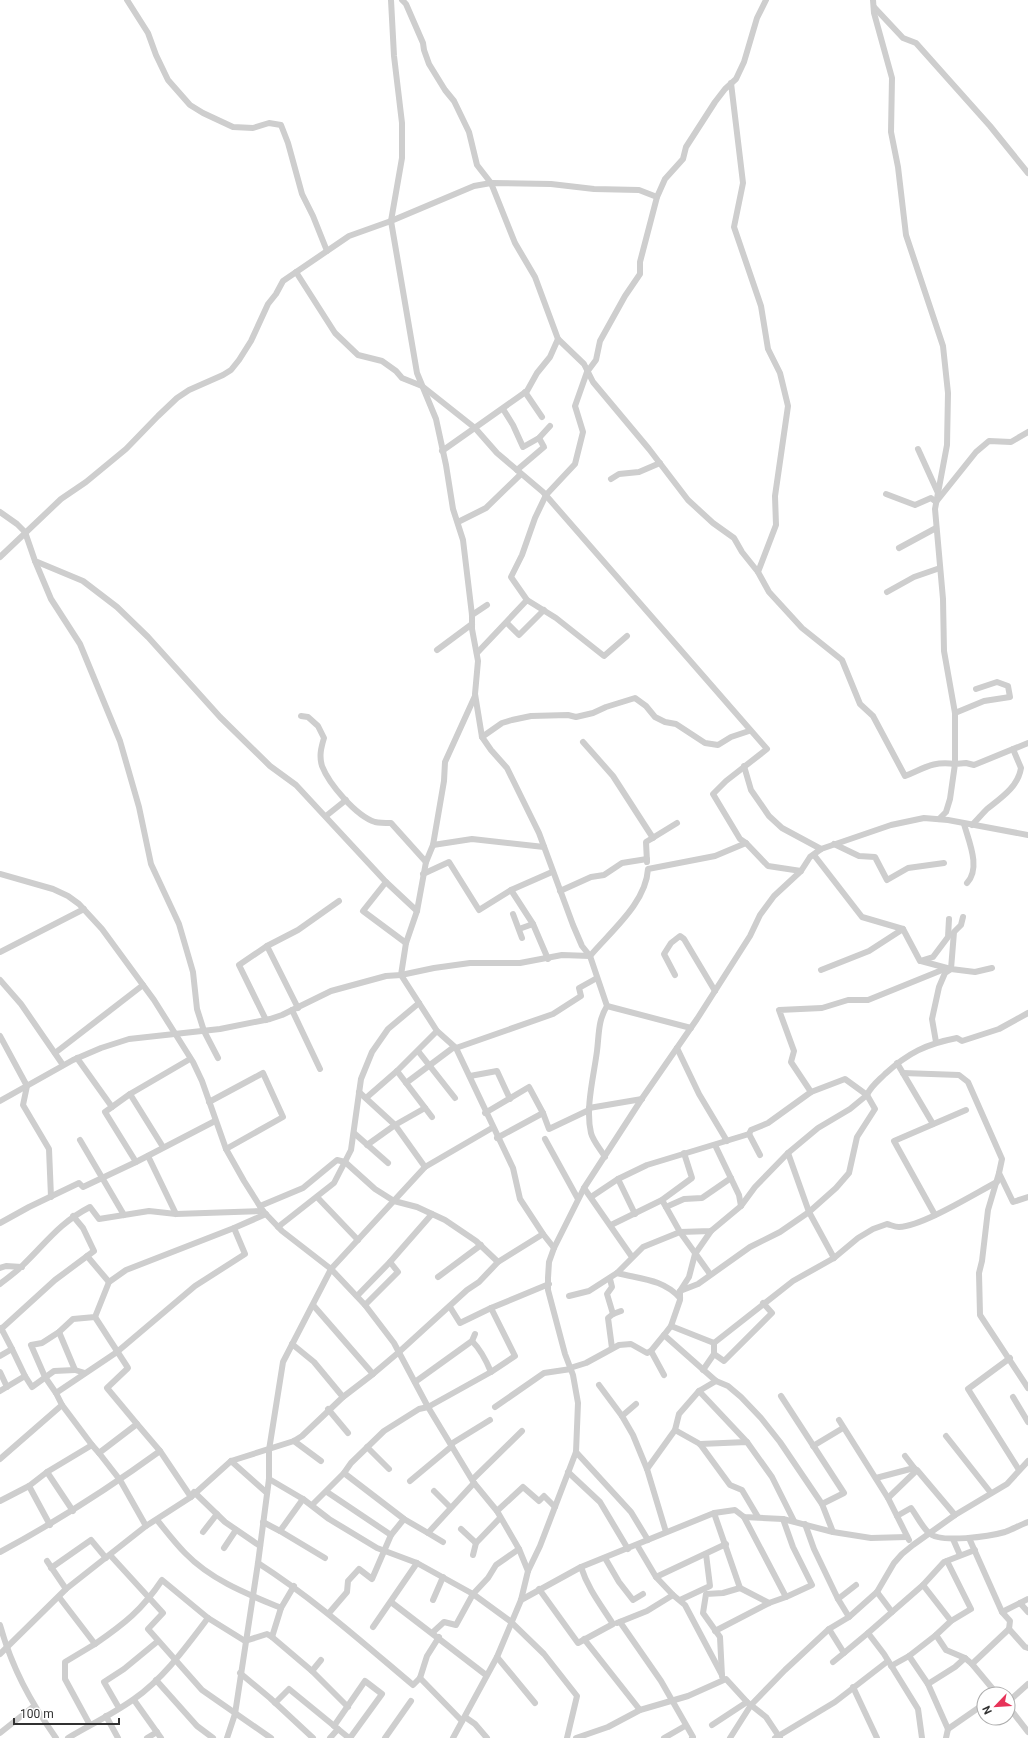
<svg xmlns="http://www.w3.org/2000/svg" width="1028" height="1738" viewBox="0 0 1028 1738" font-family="Roboto,sans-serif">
  <rect width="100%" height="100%" fill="#fff"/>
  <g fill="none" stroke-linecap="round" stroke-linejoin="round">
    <!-- street -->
    <g stroke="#cecece" stroke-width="6">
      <path d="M127,0L148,33L156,55L168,80L190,105L203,113L233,127L253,128L269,123L281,125L288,143L302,194L313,216L327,251"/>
      <path d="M391,0L394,56L402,123V158L391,221L417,373L436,419L446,465L453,509L463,540L472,615V629L478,661L475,694L482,737L491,750L507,768L539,833L573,925L582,946L590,956L607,1006C598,1020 599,1035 597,1051C594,1075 585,1108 591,1133C593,1141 601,1150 605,1157"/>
      <path d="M402,0L406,4L423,43L424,50L429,64L445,90L454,101L469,132L477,165L491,183L515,243L535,277L558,339L584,364L593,382L649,449L688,500L713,523L734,538L742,552L758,572"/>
      <path d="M874,7L903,38L916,43L990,126L1028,173"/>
      <path d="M731,83L743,183L734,227L761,306L768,349L780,373L788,406L775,496L776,525L758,572L769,592L802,628L842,660L860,704L873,716L905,776C925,768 932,761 955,764V713L944,651L943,599L935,509L947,445L948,393L943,346L906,235L898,167L891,132L892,78L874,13L873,0"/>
      <path d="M296,272L335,333L358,355L382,361L396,371L402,378L422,386L475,428L497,453L543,492L767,749L726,781L713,794L740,839L746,843"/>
      <path d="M525,392L542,417"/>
      <path d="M503,409L513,425L523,447L539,438L550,426"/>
      <path d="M918,449L938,493"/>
      <path d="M442,451L527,391L537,373L550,357L558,339"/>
      <path d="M517,470L544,447L539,438"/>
      <path d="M611,479L619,474L639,472L660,463"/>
      <path d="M886,494L915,505L931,498L936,502L976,452L989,441L1011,442L1028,432"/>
      <path d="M0,512L17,524L25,532L35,561L83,581L117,607L148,637L220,717L270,766L296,785L386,882L417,911"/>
      <path d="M458,522L486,508L521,474"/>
      <path d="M899,548L936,528"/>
      <path d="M0,557L61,499L86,482L126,449L158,416L177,398L189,390L223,375L231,370L239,360L251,341L268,304L276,294L283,281L349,236L391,221L474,186L491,183L551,184L594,189L639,190L657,197"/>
      <path d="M35,561L51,599L80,644L120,741L139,807L151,864L179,924L193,972L197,1009L204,1031L218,1058"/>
      <path d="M887,592L914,577L940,568"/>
      <path d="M527,600L511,577L522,555L535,518L546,495L575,464L583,432L575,406L587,372L596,360L600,341L625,296L640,274V262L657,197L665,179L683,159L686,147L715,102L725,89L736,79L744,62L757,18L766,0"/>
      <path d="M472,615L487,605"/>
      <path d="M507,623L519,635L544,610"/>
      <path d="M437,650L472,624"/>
      <path d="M477,653L527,600L556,618L604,656L627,636"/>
      <path d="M475,696L445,762L444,781L433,845L426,862L417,911L406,943L401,975L437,1031L456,1048L513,1168L520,1199L543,1234L554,1248"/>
      <path d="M955,713L984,701L1010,697L1008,686L997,682L976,689"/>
      <path d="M301,716L308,717L318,726L324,738C321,748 319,756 322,766C329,784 356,816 375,822C380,823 386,823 391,823L426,862"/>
      <path d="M482,737L502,723L512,720L531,716L568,715L576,717L593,713L606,707L635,698L646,706L655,717L665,722L676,724L705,743L718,745L731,737L749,731"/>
      <path d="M583,742L613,776L653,838"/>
      <path d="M744,766L751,790L769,816L782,828L821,849"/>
      <path d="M326,816L346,800"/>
      <path d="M939,819L946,812L950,799L955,764L966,763L974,765L1028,743"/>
      <path d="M964,824C969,842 981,868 967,883"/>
      <path d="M972,825C977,820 982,814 987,809C1001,798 1018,787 1021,768L1013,749"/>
      <path d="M834,844L859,856L875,857L887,880L908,868L944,863"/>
      <path d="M433,845L472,839L544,847"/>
      <path d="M814,855L862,917L903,929L920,961L933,957L948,937L949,919"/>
      <path d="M647,862L646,842L677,823"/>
      <path d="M0,874L53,889L68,896L79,904L102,929L154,1000L193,1062L202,1081L226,1149L244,1181L263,1211L282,1231L331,1269L365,1305L394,1343L428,1407L474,1483L497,1511L519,1549L528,1571"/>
      <path d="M423,874L449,862L479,910L511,890L552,872"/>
      <path d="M386,882L363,911L406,943"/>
      <path d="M511,890L533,924L548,959"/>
      <path d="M560,891L591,877L604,875L622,863L647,859"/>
      <path d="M513,914L522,938"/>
      <path d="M963,917L961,925L954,932L951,969L975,972L992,968"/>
      <path d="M519,929L533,924"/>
      <path d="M0,952L84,909"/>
      <path d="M921,961L947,968"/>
      <path d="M821,970L869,951L903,929"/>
      <path d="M675,975L664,954L671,943L680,936L684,939L715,991"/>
      <path d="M0,980L21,1004L63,1065"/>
      <path d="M607,1006L691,1028"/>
      <path d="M298,1008L267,946L298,930L339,901"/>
      <path d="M292,1010L320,1069"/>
      <path d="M266,1020L239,965L267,946"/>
      <path d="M0,1036L27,1086L23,1105L49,1149L51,1197"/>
      <path d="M936,1042L932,1019L939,987L945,973L951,969"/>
      <path d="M456,1048L553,1014L581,996L579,988L597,978"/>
      <path d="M677,1048L699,1094L727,1141"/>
      <path d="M418,1051L455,1098"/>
      <path d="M55,1053L143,985"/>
      <path d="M77,1058L112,1107"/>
      <path d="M897,1063L933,1124"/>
      <path d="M397,1071L432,1117"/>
      <path d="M903,1073L959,1075L968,1082L1002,1159L999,1173L1013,1202L1028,1197"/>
      <path d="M470,1076L497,1071L510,1099"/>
      <path d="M406,1083L454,1047"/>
      <path d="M359,1092L395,1125L425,1167"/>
      <path d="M811,1092L791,1062L794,1051L779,1010L822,1008L848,1000H868L947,968"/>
      <path d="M130,1094L163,1147"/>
      <path d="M366,1098L397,1071L437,1031"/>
      <path d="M0,1101L73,1060L101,1048L129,1039L220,1029L270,1019L282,1015L331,991L386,976L401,975L434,968L470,963H520L562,955L590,956C611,931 646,903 648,869L715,856L746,843L768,866L801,871"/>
      <path d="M209,1102L263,1073L283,1117L226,1149"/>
      <path d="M589,1108L642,1099"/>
      <path d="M485,1113L529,1087L543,1113L549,1129L589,1110"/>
      <path d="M354,1133L388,1163"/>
      <path d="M749,1134L760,1155"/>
      <path d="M497,1138L543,1113"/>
      <path d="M545,1139L578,1199"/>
      <path d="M80,1140L124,1215"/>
      <path d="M367,1145L395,1125L425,1108"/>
      <path d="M715,1145L739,1195L741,1206"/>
      <path d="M788,1153L809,1212L834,1258"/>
      <path d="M148,1156L176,1214"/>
      <path d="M136,1162L105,1112L130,1094L190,1059"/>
      <path d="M999,1173L988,1210L982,1261L979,1273L980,1315L1028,1388"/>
      <path d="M618,1179L635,1214"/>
      <path d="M584,1188L632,1257"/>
      <path d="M317,1197L358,1240"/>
      <path d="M591,1197L618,1179L647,1165L749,1134L751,1130L768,1123L811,1092L845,1079L867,1095C871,1086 878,1081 885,1074C908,1053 926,1044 957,1038L962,1041L999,1029L1028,1013"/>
      <path d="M662,1200L680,1232L710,1274"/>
      <path d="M260,1206L303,1188L337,1160L345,1162L375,1189L394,1201L417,1207L445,1220L476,1241L498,1262"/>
      <path d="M666,1207L684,1199L702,1198L731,1178"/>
      <path d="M935,1215L894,1141L966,1110"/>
      <path d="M0,1223L29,1207L79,1183L83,1187L136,1162L215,1121"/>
      <path d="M611,1225L662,1200L692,1178L684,1153"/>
      <path d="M278,1227L334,1183L351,1150L361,1079L372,1052L388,1029L419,1003"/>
      <path d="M87,1256L109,1282"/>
      <path d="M0,1268L6,1266L22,1267"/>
      <path d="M617,1273C640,1279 663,1279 680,1298"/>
      <path d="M438,1277L481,1245"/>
      <path d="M610,1279L612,1287L607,1294L613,1314"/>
      <path d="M0,1284C7,1278 15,1273 22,1266C46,1243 59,1223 90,1207L99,1219L149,1211L176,1214L263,1211"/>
      <path d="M357,1296L390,1262L432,1214"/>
      <path d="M569,1296L589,1291L617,1273L643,1247L680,1232L711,1231L741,1206L755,1187L788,1153L818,1128L850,1109L867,1095L875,1109L857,1137L849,1173L836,1188L809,1212L780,1232L750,1247L698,1284L680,1291"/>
      <path d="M313,1305L373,1374"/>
      <path d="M365,1305L398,1272L390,1262"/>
      <path d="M450,1307L460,1323L491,1308L549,1284"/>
      <path d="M95,1317L128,1368L107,1388L137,1424"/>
      <path d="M671,1326L714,1343"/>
      <path d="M0,1330L55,1280L94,1251L83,1228L73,1216"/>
      <path d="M59,1332L75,1370L85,1373"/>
      <path d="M664,1335L671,1326L680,1300V1291L689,1277L695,1254L711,1231"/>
      <path d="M472,1341C481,1350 486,1360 491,1372"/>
      <path d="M292,1344L314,1362L343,1397"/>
      <path d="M612,1348L608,1318L613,1314L621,1311"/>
      <path d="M12,1349L25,1376"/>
      <path d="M651,1351L664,1375"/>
      <path d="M714,1354L724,1361L772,1313L763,1303"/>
      <path d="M0,1356L12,1349L1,1328"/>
      <path d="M1010,1358L968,1389L1019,1470"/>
      <path d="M570,1368L586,1363L619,1345L631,1344L647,1353L651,1351L664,1335L716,1381L728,1386L741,1397L761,1418L780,1442L822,1504L833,1532"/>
      <path d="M703,1370L714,1354V1343L793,1281L834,1258L858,1238L873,1229L887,1224C891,1225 895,1227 899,1227C923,1226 974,1194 997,1182"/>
      <path d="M0,1372L7,1387"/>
      <path d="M415,1382L472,1341L475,1334"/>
      <path d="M599,1385L622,1416L633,1435L647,1469L666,1532"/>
      <path d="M0,1391L25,1376L32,1387L54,1371L75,1370"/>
      <path d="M699,1391L747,1442"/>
      <path d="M56,1393L117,1352L195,1286L245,1254L234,1228"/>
      <path d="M781,1396L844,1493L822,1504"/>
      <path d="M1013,1397L1028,1422"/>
      <path d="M62,1405L92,1445"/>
      <path d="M495,1407L544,1373L571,1369"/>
      <path d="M328,1409L348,1433"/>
      <path d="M622,1416L636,1404"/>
      <path d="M839,1420L888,1498L909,1540"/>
      <path d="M675,1430L700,1444L730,1485L742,1490L758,1517"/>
      <path d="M946,1436L991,1493"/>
      <path d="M294,1441L321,1461"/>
      <path d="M451,1444L490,1420"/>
      <path d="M700,1444L747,1442L772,1477L794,1521"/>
      <path d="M813,1446L843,1428"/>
      <path d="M367,1447L389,1469"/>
      <path d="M576,1452L631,1512L648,1540"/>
      <path d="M99,1453L120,1480L146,1526"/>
      <path d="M905,1456L915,1469"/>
      <path d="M0,1459L62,1405L56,1393L45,1377L31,1345L42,1343L59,1332L73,1319L95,1317L109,1282L126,1270L234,1228L266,1214"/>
      <path d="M231,1461L267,1493"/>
      <path d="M647,1469L675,1430L679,1414L699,1391L716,1381"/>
      <path d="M47,1472L73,1511"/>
      <path d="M568,1472L600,1502L628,1549"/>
      <path d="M344,1473L404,1519L428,1533L474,1483"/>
      <path d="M876,1478L914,1468"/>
      <path d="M269,1479L303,1499L329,1519L377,1548L417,1563L473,1594L510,1621L544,1654L577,1696L567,1738"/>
      <path d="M473,1479L522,1431"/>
      <path d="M410,1481L452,1446"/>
      <path d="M29,1486L50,1525"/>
      <path d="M434,1491L450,1507"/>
      <path d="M194,1492L225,1522L260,1546"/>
      <path d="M327,1492L391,1535L404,1519"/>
      <path d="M888,1498L917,1470L955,1515"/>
      <path d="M0,1501L29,1486L47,1472L92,1445L99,1453L137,1424L160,1451L191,1497L231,1461L294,1441L302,1436L343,1397L373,1374L399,1352L467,1290L479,1282L498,1262L543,1234"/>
      <path d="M312,1505L344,1473L351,1463L384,1431L419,1409L428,1407L491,1372L515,1356L491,1308"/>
      <path d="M497,1511L523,1487L539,1501L544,1496L555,1507"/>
      <path d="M714,1513L740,1588L723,1593L706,1594L703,1613L720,1637L722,1676"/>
      <path d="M897,1516L911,1508C917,1516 922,1527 929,1533C940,1544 991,1536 1005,1532C1013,1529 1020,1525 1028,1522"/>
      <path d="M783,1519L793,1547L812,1585L786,1597"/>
      <path d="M157,1520C166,1531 175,1543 185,1553C211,1580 247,1594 281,1608"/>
      <path d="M263,1522L280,1531L303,1499"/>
      <path d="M805,1524L814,1549L838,1599L856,1585"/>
      <path d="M461,1529L476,1543"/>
      <path d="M280,1531L325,1558"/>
      <path d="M203,1532L217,1514"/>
      <path d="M428,1533L443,1542"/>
      <path d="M969,1538L1002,1612L1010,1621L1009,1629L972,1664L997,1694"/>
      <path d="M953,1539L960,1555"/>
      <path d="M637,1545L656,1577L673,1595L685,1605L722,1675"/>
      <path d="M224,1548L236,1530"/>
      <path d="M0,1552C56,1522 109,1488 160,1451"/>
      <path d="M110,1555L163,1613L148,1629L202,1690L271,1738"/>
      <path d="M473,1555L476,1543L500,1518"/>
      <path d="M605,1558L619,1582L633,1600L643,1594"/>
      <path d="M47,1561L66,1589"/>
      <path d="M258,1563C314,1599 362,1642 413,1685L420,1678L427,1656L439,1637"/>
      <path d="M51,1568L91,1540L106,1558"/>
      <path d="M656,1577L726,1544"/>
      <path d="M923,1585L944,1562L975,1550"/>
      <path d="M740,1588L769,1603"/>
      <path d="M539,1589L578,1643L613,1624C601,1605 588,1589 581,1567"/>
      <path d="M877,1592L892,1612L868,1633L884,1654L918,1709L922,1738"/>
      <path d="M59,1597L95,1644C124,1624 142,1610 162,1580L208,1618L245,1641L267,1634L272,1637L281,1608L294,1586"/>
      <path d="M838,1599L849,1617"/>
      <path d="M433,1600L443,1577"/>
      <path d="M521,1600L581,1567L714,1513L735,1510L744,1517L783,1519L833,1532L871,1538L907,1537"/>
      <path d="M680,1600L710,1586L706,1554"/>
      <path d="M391,1602L486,1675"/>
      <path d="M1020,1603L1028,1612"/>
      <path d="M892,1612L923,1585L951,1621"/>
      <path d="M1002,1612L1028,1599"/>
      <path d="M329,1613L347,1592L348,1581L359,1569L372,1579L391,1535"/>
      <path d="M620,1622L661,1681L693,1737L692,1738"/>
      <path d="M617,1623L647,1611L673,1595"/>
      <path d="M0,1625C12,1668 30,1701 56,1738"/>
      <path d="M373,1627L417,1563"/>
      <path d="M829,1629L844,1653L868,1633"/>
      <path d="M1009,1629L1025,1647L1028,1648"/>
      <path d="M715,1631L769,1603L786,1597L744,1517"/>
      <path d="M432,1633L444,1622L456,1625L473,1594L488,1578L496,1565L519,1549"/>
      <path d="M936,1635L946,1650L965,1658"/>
      <path d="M272,1637L312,1671L321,1660"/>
      <path d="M584,1639L640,1710"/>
      <path d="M0,1654L66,1589L146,1526L191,1497"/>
      <path d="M909,1656L928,1684L955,1667L965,1658L972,1664"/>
      <path d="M497,1657L535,1703"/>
      <path d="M833,1662L844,1653"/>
      <path d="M891,1666L909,1656L936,1635L951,1621L971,1609L947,1561"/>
      <path d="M312,1671L348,1707"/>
      <path d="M240,1673L270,1698L313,1738"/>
      <path d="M420,1678L462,1721"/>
      <path d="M156,1680L197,1726L213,1738"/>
      <path d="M928,1684L948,1729L984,1704"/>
      <path d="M853,1687L877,1738"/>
      <path d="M134,1700L161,1738"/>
      <path d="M1008,1702L1028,1684"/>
      <path d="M275,1703L289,1689L349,1738"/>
      <path d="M1008,1706L1028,1732"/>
      <path d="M119,1708L104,1682L124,1669L158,1641"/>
      <path d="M106,1716L118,1738"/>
      <path d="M465,1717L475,1724L487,1738"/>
      <path d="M90,1725L65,1679V1662L95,1644"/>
      <path d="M712,1725L747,1702"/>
      <path d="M334,1726L365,1681L382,1694L350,1738"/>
      <path d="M0,1733L34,1706"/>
      <path d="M68,1738C90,1725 113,1714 134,1699C164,1678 186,1647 208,1618"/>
      <path d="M147,1738L157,1732"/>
      <path d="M227,1738L235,1714L258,1563L269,1479V1450L283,1362L331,1269L425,1167L492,1128"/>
      <path d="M330,1738L338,1729"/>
      <path d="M385,1738L411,1701"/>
      <path d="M453,1738L497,1657L521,1600L528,1571L540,1546L576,1452L578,1403L573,1375L565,1354L548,1290V1278L549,1262L554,1248L584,1188L643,1097L697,1019L750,936L760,915L774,896L801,871L810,857L821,849L891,825L924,818L948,820L1028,835"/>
      <path d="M576,1738L608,1727L640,1710L688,1696L726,1679L747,1702L766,1717L780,1738"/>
      <path d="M664,1738L685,1726"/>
      <path d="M730,1738L751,1705L785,1670L829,1629L849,1617L877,1592L894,1563L902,1554L913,1545L955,1515L1007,1484L1028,1461"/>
      <path d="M775,1738L835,1702L888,1661"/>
      <path d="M946,1738L948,1729"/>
    </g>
  </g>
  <!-- north arrow -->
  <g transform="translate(996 1706) rotate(245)"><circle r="19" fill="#ffffff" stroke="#adadad"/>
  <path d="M0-3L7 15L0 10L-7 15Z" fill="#e73359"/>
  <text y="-6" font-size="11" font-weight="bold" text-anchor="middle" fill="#313131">N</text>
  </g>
  <!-- scale -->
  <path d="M14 1718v6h105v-6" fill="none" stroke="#313131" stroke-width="2"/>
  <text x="20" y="1718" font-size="12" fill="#313131" stroke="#ffffff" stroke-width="3" paint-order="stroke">100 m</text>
</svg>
